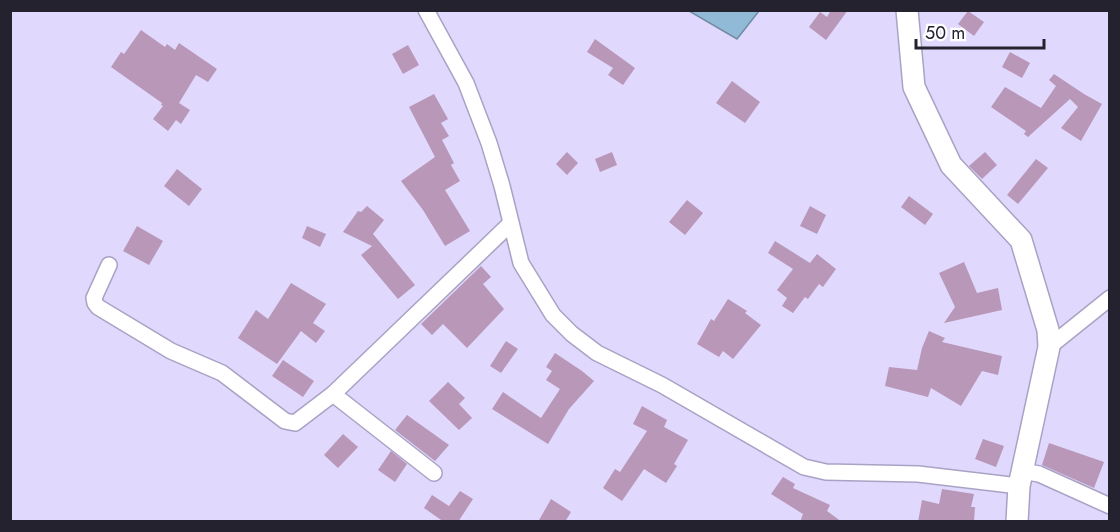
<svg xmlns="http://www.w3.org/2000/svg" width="1120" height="532" viewBox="0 0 1120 532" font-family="Jost,sans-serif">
  <rect width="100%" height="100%" fill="#e1d9fd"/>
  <!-- water -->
  <path fill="#91bad6" stroke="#718ca4" stroke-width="1.5" d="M689,11H759L737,39Z"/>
  <!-- building -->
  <g fill="#b897b8">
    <path d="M831,10H848L826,40L809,27L820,12L827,17Z"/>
    <path d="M968,11L984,22L974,36L958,24Z"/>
    <path d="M141,30L165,47L167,44L175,50L179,43L217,69L208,82L196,75L179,103L190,110L181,124L176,120L168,131L153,119L163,106L161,105L162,103L111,67L121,52L124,54Z"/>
    <path d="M595,39L635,68L623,85L608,75L613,68L587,52Z"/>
    <path d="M408,45L419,65L403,74L392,54Z"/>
    <path d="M1010,52L1030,63L1022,78L1002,67Z"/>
    <path d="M1054,74L1084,94L1102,104L1081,141L1061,128L1078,107L1070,99L1028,137L1024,134L1026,131L991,107L1005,87L1041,108L1056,86L1049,80Z"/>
    <path d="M732,81L760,102L745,123L716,103Z"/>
    <path d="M434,94L448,119L441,123L449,136L442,140L454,163L451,165L460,181L445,190L470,231L445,246L423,210L401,181L435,157L409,107Z"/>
    <path d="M567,152L578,163L567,175L556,164Z"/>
    <path d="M612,152L617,165L600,172L595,159Z"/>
    <path d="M985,152L997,165L982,179L969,166Z"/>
    <path d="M1036,159L1048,168L1018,204L1007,195Z"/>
    <path d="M177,169L202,189L189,206L164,186Z"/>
    <path d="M909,196L933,214L925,225L901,207Z"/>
    <path d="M687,200L703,213L685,235L669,222Z"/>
    <path d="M367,206L384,220L373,234L415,285L398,299L361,255L372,246L343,232L358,211L361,212Z"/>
    <path d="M810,206L826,215L817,234L800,226Z"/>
    <path d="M137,226L163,241L149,265L123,251Z"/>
    <path d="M307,226L326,234L320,247L302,238Z"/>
    <path d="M775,241L810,263L817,254L836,269L823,287L819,284L808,299L805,297L793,313L782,306L787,298L777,290L793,269L768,253Z"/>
    <path d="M964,262L977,293L998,288L1002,310L944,323L955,307L939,273Z"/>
    <path d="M481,266L491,277L483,284L504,309L467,348L443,324L432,335L421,324Z"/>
    <path d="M291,283L326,304L313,323L325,331L316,343L301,331L277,364L238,338L256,310L268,319Z"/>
    <path d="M728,299L747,311L745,313L761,325L733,359L723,351L719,357L697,344L711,319L714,321Z"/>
    <path d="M929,331L945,338L942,342L1002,356L998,375L982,371L961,406L931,388L928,397L885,386L889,367L917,370L922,348Z"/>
    <path d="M506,341L518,349L501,373L490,366Z"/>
    <path d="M555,353L582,371L594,381L569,409L548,444L492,409L503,392L541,418L560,389L546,380L552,371L546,367Z"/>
    <path d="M283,360L314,381L303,397L272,376Z"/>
    <path d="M448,382L465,398L459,404L472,418L459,430L429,401Z"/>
    <path d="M642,406L667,420L664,427L688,440L674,464L677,466L666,483L644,469L622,501L603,488L615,469L620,472L647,431L633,424Z"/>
    <path d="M407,415L449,445L435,461L395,430Z"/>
    <path d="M343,434L358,447L338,468L324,455Z"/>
    <path d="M983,439L1004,446L996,467L975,459Z"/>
    <path d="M1049,443L1104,462L1094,488L1042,465Z"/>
    <path d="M391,451L407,464L395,482L378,470Z"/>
    <path d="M783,477L795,484L793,488L830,505L827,511L842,522H800L803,514L771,494Z"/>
    <path d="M942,489L974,494L971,507H975L974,522H918L922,500L939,504Z"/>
    <path d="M460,491L473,499L458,522H444L424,508L432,495L449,506Z"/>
    <path d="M551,499L571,512L565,522H538Z"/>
  </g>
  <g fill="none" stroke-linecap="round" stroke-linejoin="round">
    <!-- minor casing -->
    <g stroke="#aaa2c4" stroke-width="18">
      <g id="minor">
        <path d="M426,10L466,83L489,143L502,186L521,263L553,315L572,334L597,353L662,385L804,467L826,472L918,474L1019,486"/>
        <path d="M109,265L94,298L95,303L98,307L171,351L222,373L285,421L295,423L333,394"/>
        <path d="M1049,347L1110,298"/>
        <path d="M1022,471L1039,474L1110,506"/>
        <path d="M434,473L333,394L511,223"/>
      </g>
    </g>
    <!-- secondary casing -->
    <g stroke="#aaa2c4" stroke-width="24">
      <path id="secondary" d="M907,10L914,87L951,165L1021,240L1048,330L1049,347L1019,486L1017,522"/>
    </g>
    <!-- minor -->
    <use href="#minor" stroke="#fff" stroke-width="15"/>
    <!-- secondary -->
    <use href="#secondary" stroke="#fff" stroke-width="21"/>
  </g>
  <!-- border -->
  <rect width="1120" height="532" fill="none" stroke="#25222f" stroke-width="24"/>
  <!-- scale -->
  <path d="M916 39v9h128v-9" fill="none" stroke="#25222f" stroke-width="3"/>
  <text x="925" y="39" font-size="18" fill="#25222f" stroke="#ffffff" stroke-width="4.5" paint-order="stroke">50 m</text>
</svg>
